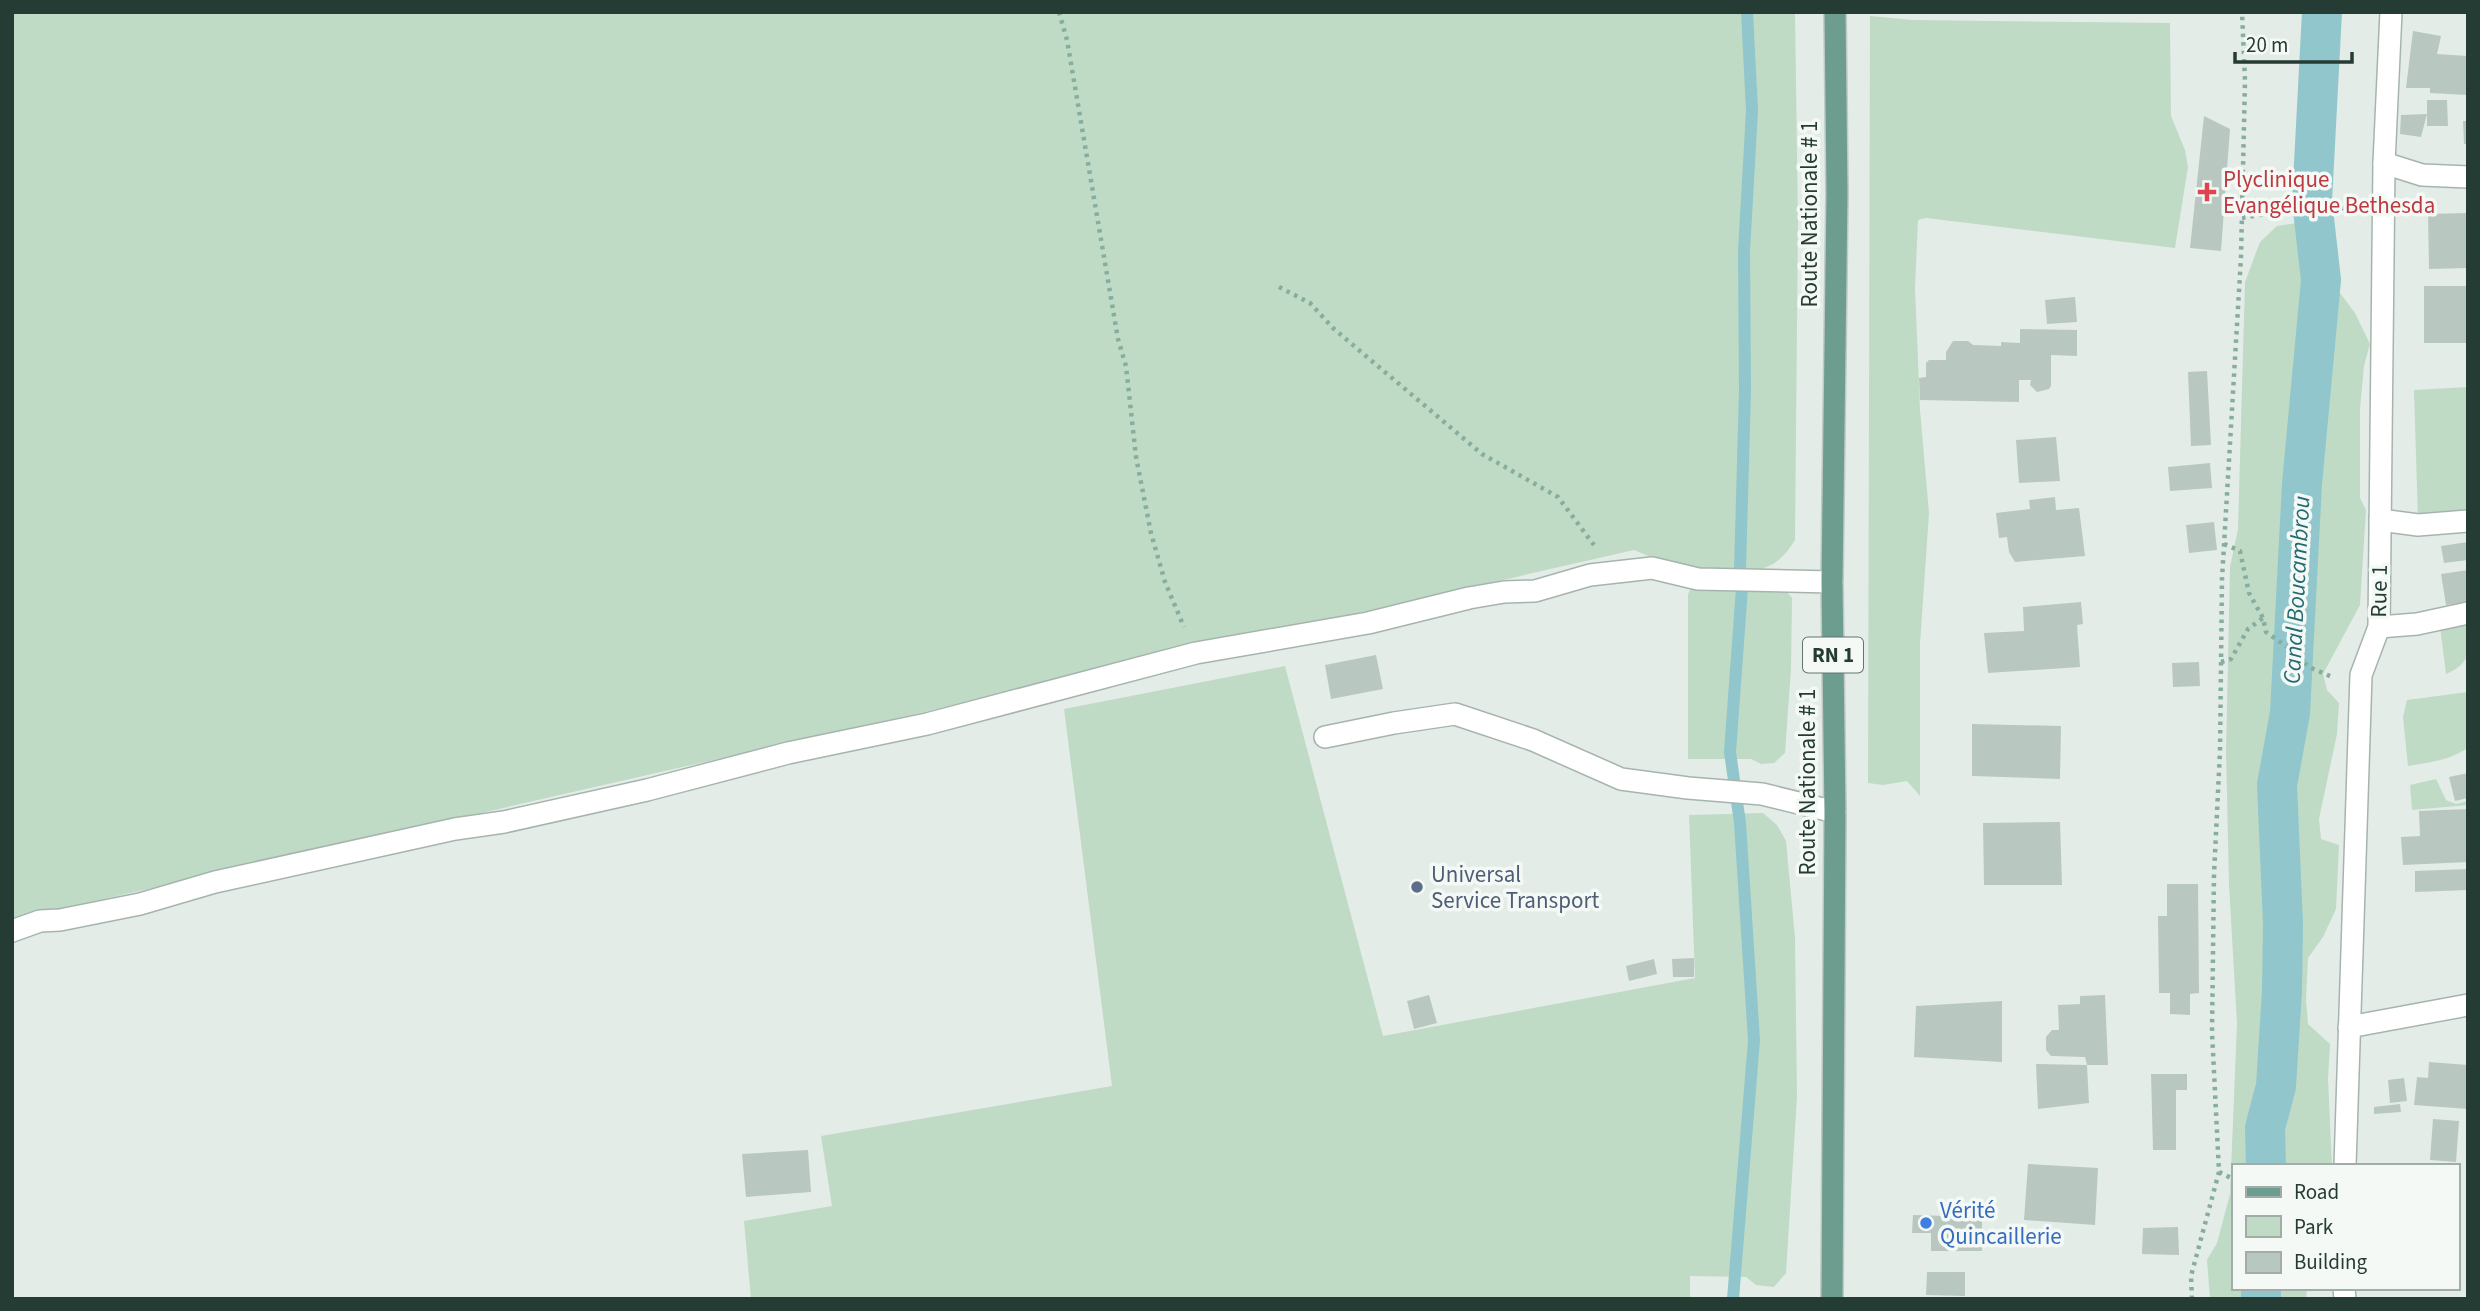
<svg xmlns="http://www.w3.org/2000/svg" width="2480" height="1311" viewBox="0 0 2480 1311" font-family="'Source Sans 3',sans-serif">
  <rect width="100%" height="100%" fill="#e4ece8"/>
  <!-- green -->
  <g fill="#bfdbc5">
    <path d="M12,12H1795L1798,222L1795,540C1789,549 1783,558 1773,564C1735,585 1671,566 1634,550L12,920Z"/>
    <path d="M1870,16L1912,20L2170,23L2171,116L2185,150L2188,167L2175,248L1926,218L1918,220L1915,288L1920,410L1929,513L1920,644V796L1907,781L1883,785L1868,783Z"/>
    <path d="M2297,223L2302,235L2307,265L2296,410L2294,542L2284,706L2268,779L2276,933L2275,1015L2268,1095L2259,1135L2260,1166H2233V1288H2253L2252,1299H2210L2207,1260L2217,1243L2230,1194L2237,1023L2229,885L2226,751L2230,567L2238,529L2245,282L2260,242L2277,226Z"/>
    <path d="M2340,293L2355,313L2370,344L2364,366L2360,409V498L2366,510L2360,605L2323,674L2327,690L2339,703L2337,734L2319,819L2321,839L2339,845L2336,909L2323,937L2308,958L2306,1000L2308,1024L2330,1044L2328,1079L2332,1166H2279L2288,975L2289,771L2301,687L2314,537L2324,328L2330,299Z"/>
    <path d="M2468,387V517L2418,521L2414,390Z"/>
    <path d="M1692,586L1784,588L1792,598L1791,668L1785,753L1774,763L1761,764L1751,759H1688V594Z"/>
    <path d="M2468,619C2468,647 2475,662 2446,674L2440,626Z"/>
    <path d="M1285,666L1383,1036L1695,978L1689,815L1763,813L1777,825L1786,841L1795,938L1797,1097L1786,1273L1774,1287L1756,1285L1746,1277L1690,1276V1299H751L744,1221L832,1206L821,1136L1112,1086L1064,709Z"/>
    <path d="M2468,692V748C2448,761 2430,762 2408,766L2403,717L2407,700Z"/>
    <path d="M2436,779L2446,800L2456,804L2468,801V805L2412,810L2410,785Z"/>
    <path d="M2270,1288H2307L2306,1299H2269Z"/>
  </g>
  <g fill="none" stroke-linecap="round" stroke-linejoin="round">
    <!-- stream -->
    <g stroke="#91c6cc" stroke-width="12">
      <path d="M1740,570L1745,390L1744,251L1752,111L1747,12"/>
      <path d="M1733,1299L1754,1040L1740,823L1730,752L1742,588"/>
    </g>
    <!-- canal -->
    <g stroke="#91c6cc" stroke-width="40">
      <path d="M2266,1166L2265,1128L2276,1086L2282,991L2283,924L2277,785L2290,713L2302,484L2321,280L2312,201L2322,12"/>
      <path d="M2261,1299V1288"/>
    </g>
  </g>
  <!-- building -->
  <g fill="#b9c7c1">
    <path d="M2413,31L2441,36L2437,54L2468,56V95L2430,93V88H2406Z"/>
    <path d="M2427,100H2447L2448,126H2427Z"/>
    <path d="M2427,114L2421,137L2400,134L2401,115Z"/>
    <path d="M2204,116L2230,129L2221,251L2190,248Z"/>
    <path d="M2463,121H2468V144H2464Z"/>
    <path d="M2468,213V268L2429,269L2428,214Z"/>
    <rect x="2424" y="286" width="44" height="57"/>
    <path d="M2075,297L2077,322L2047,324L2045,300Z"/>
    <path d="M2020,329L2077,330V356L2051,355V386L2049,389L2037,392L2030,385L2031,380H2019V402L1920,400L1919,378L1926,377V363L1929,360H1946V352L1953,341H1968L1973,345L2001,346V342L2020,343Z"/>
    <path d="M2207,371L2211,445L2191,446L2188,372Z"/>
    <path d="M2056,437L2060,481L2019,483L2016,440Z"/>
    <path d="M2210,463L2212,488L2170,491L2168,467Z"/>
    <path d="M2055,497L2056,510L2079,508L2085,556L2015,562L2009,552L2007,537L1999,538L1996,513L2030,509L2029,500Z"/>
    <path d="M2214,522L2217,550L2189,553L2186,525Z"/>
    <path d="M2468,542V560L2444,563L2441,546Z"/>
    <path d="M2468,570V602L2446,605L2441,574Z"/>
    <path d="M2081,602L2083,624L2077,625L2080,667L1988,673L1984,633L2024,631L2023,607Z"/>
    <path d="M1376,655L1383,689L1331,699L1325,665Z"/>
    <path d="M2199,662L2200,686L2173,687L2172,663Z"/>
    <path d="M1972,724L2061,726L2060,779L1972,776Z"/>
    <path d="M2468,773V798L2455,801L2449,777Z"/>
    <path d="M2468,809V828H2466L2468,862L2403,865L2401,837L2420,836L2419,811Z"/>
    <path d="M2060,822L2062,885H1984L1983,823Z"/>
    <path d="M2468,869V890L2415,892V871Z"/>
    <path d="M2167,884H2198L2199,993L2190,994V1015L2170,1014V993H2159L2158,916H2167Z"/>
    <path d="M1694,958V977H1673L1672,959Z"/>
    <path d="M1654,959L1657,974L1629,981L1626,966Z"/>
    <path d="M1429,995L1437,1023L1414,1029L1407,1001Z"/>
    <path d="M2105,995L2108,1065H2087L2089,1103L2038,1109L2036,1064L2087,1065L2085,1057L2051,1056L2046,1050V1037L2052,1030H2059L2058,1005L2080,1004V996Z"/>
    <path d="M2002,1001V1062L1914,1057L1916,1006Z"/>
    <path d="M2429,1062L2468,1065V1109L2414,1105L2417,1077L2428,1078Z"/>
    <path d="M2151,1074H2187V1090H2176V1150H2153Z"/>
    <path d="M2404,1078L2407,1101L2390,1103L2388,1080Z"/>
    <path d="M2400,1104L2401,1112L2374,1114V1107Z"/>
    <path d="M2433,1119L2459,1121L2456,1162L2430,1160Z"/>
    <path d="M808,1150L811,1192L746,1197L742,1154Z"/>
    <path d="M2028,1164L2098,1168L2095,1225L2024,1220Z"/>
    <path d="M1913,1215L1982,1217V1251H1931V1233H1912Z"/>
    <path d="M2178,1227L2179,1255L2142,1254L2143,1228Z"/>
    <path d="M1927,1272H1965V1296L1926,1295Z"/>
  </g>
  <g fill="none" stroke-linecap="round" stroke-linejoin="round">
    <!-- lane casing -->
    <g stroke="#a7b4ae" stroke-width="24">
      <g id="lane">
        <path d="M2380,520L2418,525L2468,521"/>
        <path d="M1325,737L1394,723L1455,714L1533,740L1621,779L1688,788L1762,794L1835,812"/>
      </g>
    </g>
    <!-- street casing -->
    <g stroke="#a7b4ae" stroke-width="24">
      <g id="street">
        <path d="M2384,163L2422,175L2468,177"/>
        <path d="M2379,627L2417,624L2468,613"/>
        <path d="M12,931L40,921L60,920L140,904L215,882L455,829L504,822L647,790L788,753L927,724L1196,653L1368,623L1469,598L1504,592L1535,591L1590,575L1652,568L1698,579L1832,582"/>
        <path d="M2349,1027L2468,1005"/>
        <path d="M2345,1166L2361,675L2379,627L2384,163L2391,12"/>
        <path d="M2344,1288L2345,1299"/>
      </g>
    </g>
    <!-- primary casing -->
    <g stroke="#c2c8c6" stroke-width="24">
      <path id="primary" d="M1832,1299L1835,812L1832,582L1837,193L1835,12"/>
    </g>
    <!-- path -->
    <g stroke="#87ad9f" stroke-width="4.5" stroke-dasharray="3.5 5" stroke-linecap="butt">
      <path d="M1059,12L1067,40L1118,339L1126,366L1136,457L1151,533L1165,582L1184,627"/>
      <path d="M2242,218L2276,212L2312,201L2334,205L2353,212"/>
      <path d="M1279,287L1310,303L1334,329L1482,454L1558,497L1594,545"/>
      <path d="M2224,544L2240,551L2249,593L2263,618L2266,632L2293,651L2309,667L2332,677"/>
      <path d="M2221,662L2231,659L2248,629L2263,618"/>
      <path d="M2219,1172L2233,1179"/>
      <path d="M2192,1299L2191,1276L2219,1172L2212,1032L2214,874L2220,751L2222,579L2241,257L2245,81L2242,12"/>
    </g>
    <!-- lane -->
    <use href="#lane" stroke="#fff" stroke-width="21"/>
    <!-- street -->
    <use href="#street" stroke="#fff" stroke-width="21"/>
    <!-- primary -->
    <use href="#primary" stroke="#6c9d8e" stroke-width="21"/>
  </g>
  <!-- markers -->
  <path fill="#e0444e" stroke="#f4f9f6" stroke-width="2.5" d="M2203.5 181.5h7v7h7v7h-7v7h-7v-7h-7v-7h7z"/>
  <circle fill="#5c6f8a" stroke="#f4f9f6" stroke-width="2.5" cx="1417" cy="887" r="7"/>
  <circle fill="#3f7fe0" stroke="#f4f9f6" stroke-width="2.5" cx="1926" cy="1223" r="7"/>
  <g text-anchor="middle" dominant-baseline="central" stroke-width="7" stroke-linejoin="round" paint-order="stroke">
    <!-- shield labels -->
    <rect fill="#f4f9f6" stroke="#63756e" stroke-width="2" x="1803" y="637.5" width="60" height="35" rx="5"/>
    <g font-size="21" font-weight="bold" fill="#253c34">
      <text x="1833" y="655">RN 1</text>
    </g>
    <!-- health labels -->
    <g font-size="23" fill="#be3a42" stroke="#f4f9f6" text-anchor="start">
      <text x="2223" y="179">Plyclinique<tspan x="2223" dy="26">Evangélique Bethesda</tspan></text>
    </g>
    <!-- street labels -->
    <g font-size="23" fill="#253c34" stroke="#f4f9f6">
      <text transform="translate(1809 214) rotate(-90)">Route Nationale # 1</text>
      <text transform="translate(2379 591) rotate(-89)">Rue 1</text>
      <text transform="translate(1807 782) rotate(-90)">Route Nationale # 1</text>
    </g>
    <!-- service labels -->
    <g font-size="23" fill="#4e5e75" stroke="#f4f9f6" text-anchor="start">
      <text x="1431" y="874">Universal<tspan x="1431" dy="26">Service Transport</tspan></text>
    </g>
    <!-- shop labels -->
    <g font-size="23" fill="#366cbe" stroke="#f4f9f6" text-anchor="start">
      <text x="1940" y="1210">Vérité<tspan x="1940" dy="26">Quincaillerie</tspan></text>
    </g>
    <!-- water labels -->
    <g font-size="24" font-style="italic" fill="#246a73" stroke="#f4f9f6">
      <text transform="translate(2297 590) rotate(-87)">Canal Boucambrou</text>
    </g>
  </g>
  <!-- border -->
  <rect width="2480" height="1311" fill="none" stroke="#253c34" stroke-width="28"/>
  <!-- legend -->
  <rect x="2232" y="1164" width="228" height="126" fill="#f4f9f6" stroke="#a1ada8" stroke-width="2"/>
  <rect x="2246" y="1187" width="35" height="10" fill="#6c9d8e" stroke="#a1ada8" stroke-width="2"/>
  <text x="2294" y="1199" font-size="21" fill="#253c34">Road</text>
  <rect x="2246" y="1216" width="35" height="21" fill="#bfdbc5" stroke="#a1ada8" stroke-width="2"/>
  <text x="2294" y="1234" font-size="21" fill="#253c34">Park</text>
  <rect x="2246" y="1252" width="35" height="21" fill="#b9c7c1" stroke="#a1ada8" stroke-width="2"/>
  <text x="2294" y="1269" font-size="21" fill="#253c34">Building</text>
  <!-- scale -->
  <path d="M2235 52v10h117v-10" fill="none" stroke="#253c34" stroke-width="3.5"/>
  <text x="2246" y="52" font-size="21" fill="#253c34" stroke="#f4f9f6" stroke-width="5" paint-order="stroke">20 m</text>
</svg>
